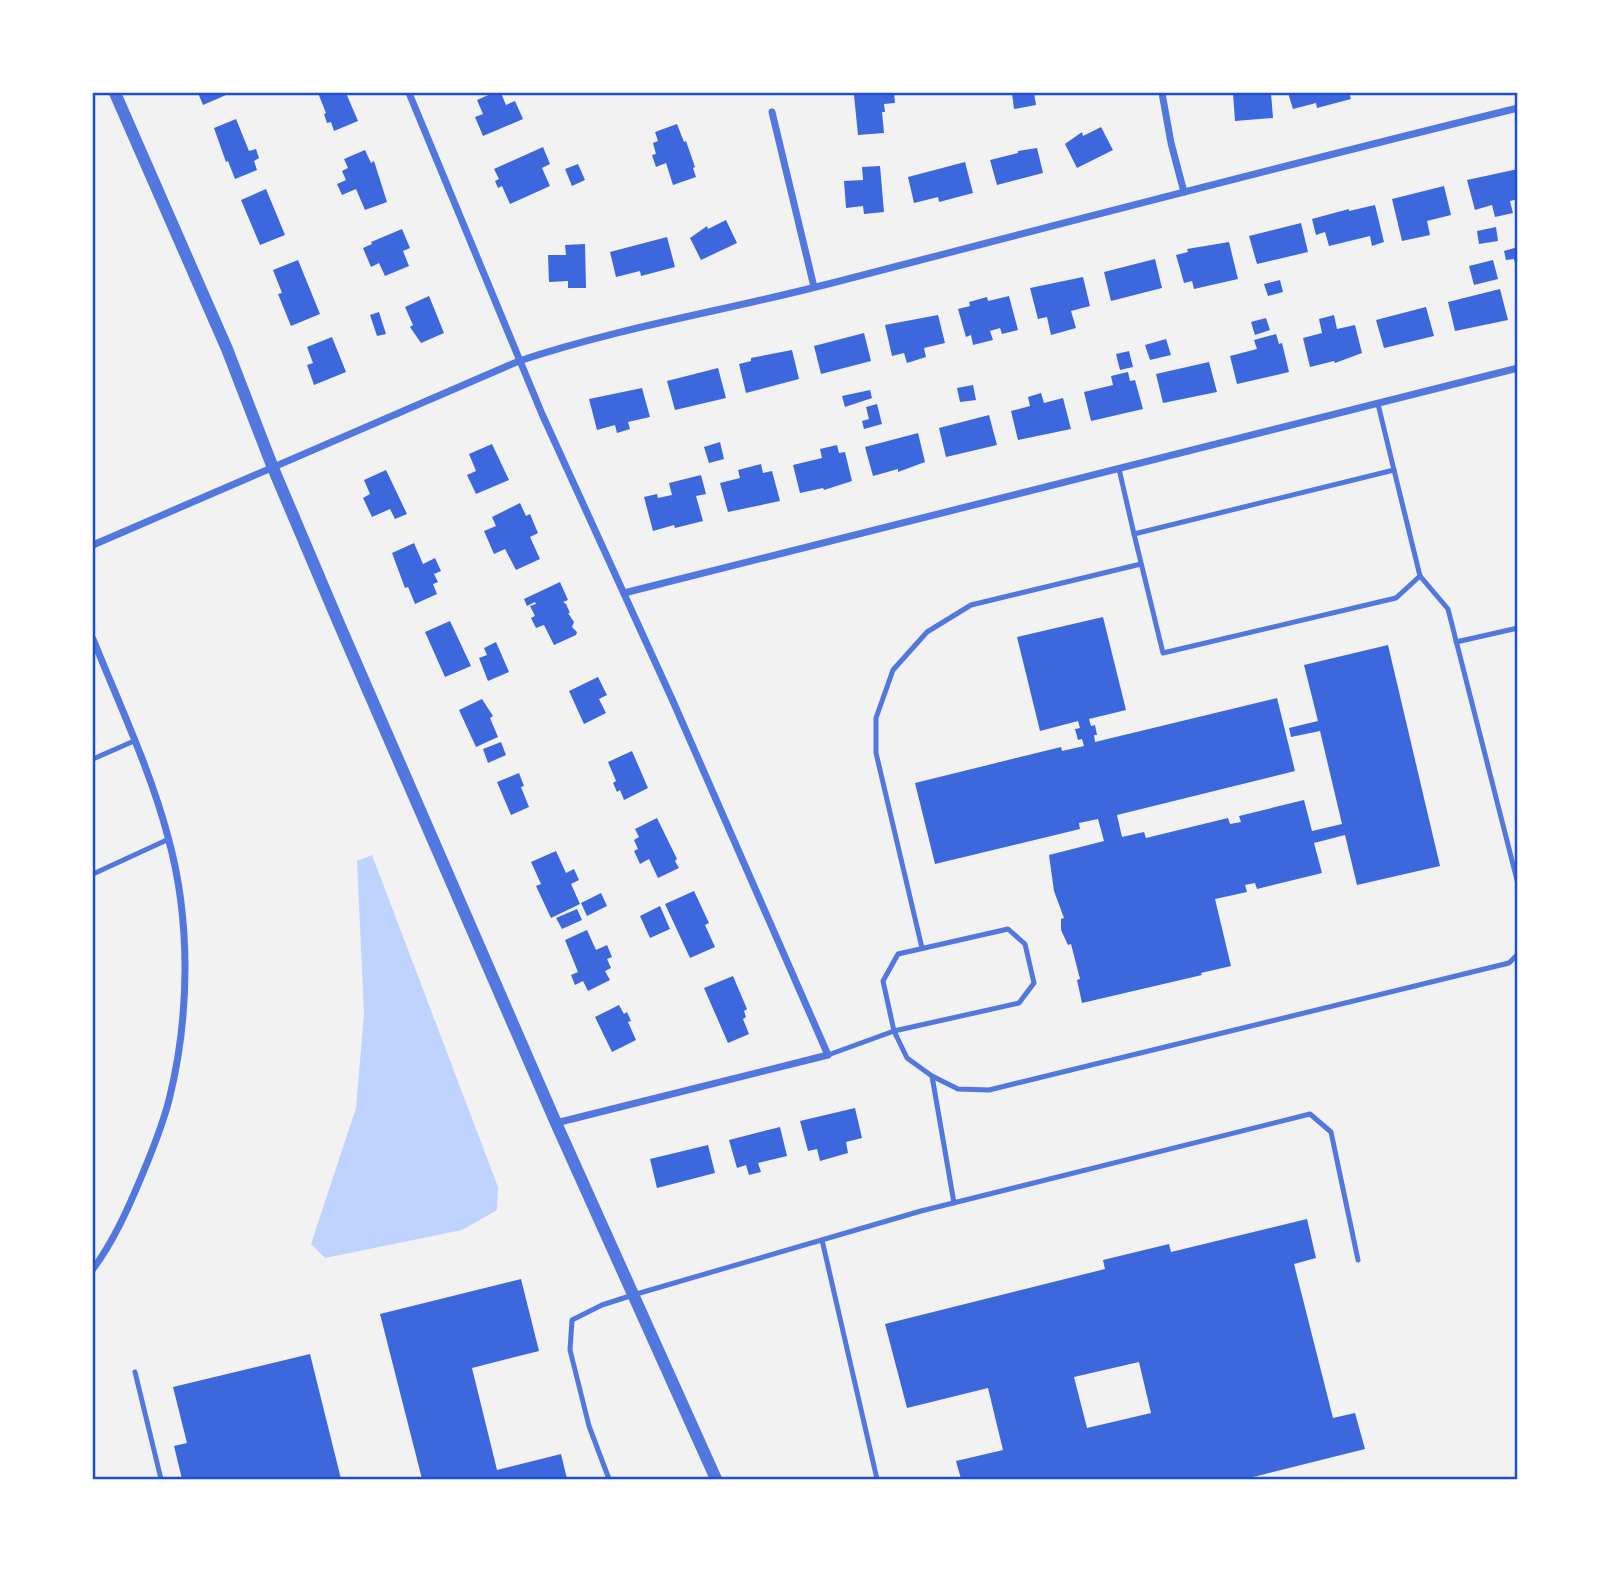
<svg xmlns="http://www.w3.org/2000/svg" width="1611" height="1572" viewBox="0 0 1611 1572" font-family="Lato,sans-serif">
  <rect width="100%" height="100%" fill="#f2f2f2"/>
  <!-- water -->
  <path fill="#bfd3fe" d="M372,855L498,1187L497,1210L462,1230L325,1258L311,1244L356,1108L364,1014L357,861Z"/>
  <!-- building -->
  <g fill="#3d67dc" fill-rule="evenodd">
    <path d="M198,93H226V95L203,105Z"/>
    <path d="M318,93H346L358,121L334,131L331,122L327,123L324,114L326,113Z"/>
    <path d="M493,93H501L506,105L515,101L523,119L483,136L475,117L483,114L477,100Z"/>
    <path d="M894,93L895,103L884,104L885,112H882L884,133L858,135L854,95Z"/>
    <path d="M1012,93H1034L1036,105L1014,109Z"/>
    <path d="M1233,93H1271L1273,118L1235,121Z"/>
    <path d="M1288,93H1349L1351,99L1317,108L1316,103L1293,109Z"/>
    <path d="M236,119L249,151L256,149L259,158L254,161L257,170L235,179L228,161L226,162L214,128Z"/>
    <path d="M677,124L684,142L686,141L695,167L693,168L696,177L673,185L666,163L656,167L652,155L656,154L653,143L658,141L655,132Z"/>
    <path d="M1101,127L1113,150L1077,168L1065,144L1082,132L1083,136Z"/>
    <path d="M543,147L550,164L542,168L550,186L510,204L502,186L498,188L495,181L499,179L494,169Z"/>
    <path d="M1037,148L1043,173L997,185L990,160L1018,153V151Z"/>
    <path d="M365,150L371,163L374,161L387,202L365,210L356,189L342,195L337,184L346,180L342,171L348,168L344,159Z"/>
    <path d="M965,162L973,193L939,202L938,197L914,203L908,177Z"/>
    <path d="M578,164L585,180L572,186L565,169Z"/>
    <path d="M880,166L884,212L864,214L863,206L846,208L844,181L863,180L862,167Z"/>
    <path d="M1518,169V199L1510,201L1513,213L1495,217L1492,205L1475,210L1467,180Z"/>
    <path d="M1444,186L1451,215L1427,221L1430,235L1402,241L1392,199Z"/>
    <path d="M266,189L285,235L260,245L241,200Z"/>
    <path d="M1375,205L1384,242L1372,246L1370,236L1329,246L1325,232L1316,235L1312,219L1349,209V211Z"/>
    <path d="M726,220L737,243L701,260L690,238L707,226L708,229Z"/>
    <path d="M1301,223L1308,252L1257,264L1249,236Z"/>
    <path d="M1496,227L1498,241L1479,244L1477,231Z"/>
    <path d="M402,229L410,248L403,251L409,266L385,276L379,263L371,267L363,248L372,244L371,242Z"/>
    <path d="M667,237L675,267L641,276L640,271L616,277L610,252Z"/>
    <path d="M1229,242L1238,279L1194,289L1192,281L1184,283L1176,255L1188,252L1187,249Z"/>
    <path d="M585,244L586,288H568V281L549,282L548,255H566L565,245Z"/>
    <path d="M1518,247V272L1517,273L1514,259L1506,260L1504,251Z"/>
    <path d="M1155,259L1162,288L1111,301L1104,272Z"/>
    <path d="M298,260L320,314L291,326L278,294L282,293L273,270Z"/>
    <path d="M1493,260L1498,279L1474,285L1469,266Z"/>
    <path d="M1083,277L1090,306L1071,311L1076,328L1051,335L1047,317L1038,319L1030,288Z"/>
    <path d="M1280,280L1283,292L1268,296L1264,284Z"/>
    <path d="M1500,289L1508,320L1455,331L1448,302Z"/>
    <path d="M429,296L444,333L421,343L410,327L413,325L405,307Z"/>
    <path d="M1009,296L1018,330L1002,334L1000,328L990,331L993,340L973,345L971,335L966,337L958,309L970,306L969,302L987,297L988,301Z"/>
    <path d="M1426,307L1434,336L1384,348L1376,320Z"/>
    <path d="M379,312L386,334L377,336L370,315Z"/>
    <path d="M938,315L945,343L924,348L926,357L907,363L904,353L892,356L885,325Z"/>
    <path d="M1334,315L1337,329L1355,325L1362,353L1335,363L1334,361L1310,367L1303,338L1322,333L1319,319Z"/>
    <path d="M1266,318L1270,330L1255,335L1251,322Z"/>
    <path d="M864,333L871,361L821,374L814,346Z"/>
    <path d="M1276,334L1279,344L1282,343L1289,372L1237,384L1230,356L1257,349L1254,340Z"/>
    <path d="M332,337L346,372L314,385L307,365L313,363L307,347Z"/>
    <path d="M1166,339L1171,355L1150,360L1145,345Z"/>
    <path d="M792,350L799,379L746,393L739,364L751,361V358Z"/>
    <path d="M1129,351L1133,367L1120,370L1116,354Z"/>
    <path d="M1209,362L1217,392L1163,403L1156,374Z"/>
    <path d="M718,368L726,398L675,410L667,381Z"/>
    <path d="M1128,372L1130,381L1135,380L1143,409L1091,421L1084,392L1113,385L1111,376Z"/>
    <path d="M973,385L976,400L960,402L957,388Z"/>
    <path d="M642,388L650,417L628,422L630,429L617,433L615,425L597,430L589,399Z"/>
    <path d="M870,390L872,398L845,407L842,396Z"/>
    <path d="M1041,393L1044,403L1063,398L1071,429L1018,440L1011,411L1030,406L1028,397Z"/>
    <path d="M877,404L882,424L864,429L862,421L869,419L866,407Z"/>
    <path d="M989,415L997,445L946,457L939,428Z"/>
    <path d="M918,433L925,462L898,472V469L873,476L865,447Z"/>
    <path d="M720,442L724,459L709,463L704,447Z"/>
    <path d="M492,444L509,480L476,494L467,475L476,471L469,454Z"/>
    <path d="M837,445L839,453L845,452L852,481L824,490L823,488L800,493L793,465L822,458L820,449Z"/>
    <path d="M761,464L763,473L772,471L780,501L728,512L720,483L740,478L738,470Z"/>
    <path d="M386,470L407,514L395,519L390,509L372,517L363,498L370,494L364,480Z"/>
    <path d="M701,475L706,494L696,496L703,521L675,528L674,525L653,531L644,497L657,494L658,498L672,495L669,483Z"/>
    <path d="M520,503L526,516L530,514L538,533L530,537L540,559L516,570L505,549L494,554L484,531L496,526L492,517Z"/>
    <path d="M414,543L423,564L435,558L441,571L434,574L438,582L433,584L437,594L415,604L408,587L405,588L392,553Z"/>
    <path d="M560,582L568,600L563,602L566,604L570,613H568L574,622L572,627L577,632L576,635L554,645L544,625L536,628L531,618L535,616L530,606L536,604L535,602L527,606L524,599Z"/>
    <path d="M1103,617L1126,710L1089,719L1091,726L1095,725L1097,735H1094L1095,742L1277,698L1295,771L1117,815L1122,837L1144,832L1146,838L1228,818L1230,824L1241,822L1239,816L1304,800L1312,831L1342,824L1320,731L1291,737L1289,728L1318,721L1304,665L1388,645L1440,866L1357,885L1345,835L1314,843L1322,873L1257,889L1255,883L1245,885L1247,892L1215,899L1231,966L1201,973L1202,975L1082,1003L1077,980L1080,979L1071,944L1068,945L1061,930V919L1064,918L1054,891L1049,855L1104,841L1098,819L1079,823L1080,829L935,864L915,783L1061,747L1062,751L1084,746L1082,739L1078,740L1075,729L1080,728L1078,721L1040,731L1017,637Z"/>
    <path d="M450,621L471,666L445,677L425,632Z"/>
    <path d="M496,642L509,672L488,681L479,658L487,655L484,648Z"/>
    <path d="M598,677L607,695L599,699L606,713L584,724L569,691Z"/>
    <path d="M482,699L493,716L490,718L498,737L476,747L459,710Z"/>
    <path d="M501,742L506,755L488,763L483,749Z"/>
    <path d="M632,751L648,788L624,800L620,790L617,792L613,783L616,781L608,762Z"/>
    <path d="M519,773L524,786L521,787L529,807L511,815L497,782Z"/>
    <path d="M657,818L677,859L675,861L679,868L658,878L649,859L640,864L634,851L638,849L634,840L639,837L635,829Z"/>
    <path d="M556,851L566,873L574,869L579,880L571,884L580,904L551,918L536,886L541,884L531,862Z"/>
    <path d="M694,891L709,923L705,925L715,947L690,958L665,904Z"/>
    <path d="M601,893L607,906L587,916L581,903Z"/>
    <path d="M660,906L670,929L650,938L640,916Z"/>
    <path d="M577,909L582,920L562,929L556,918Z"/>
    <path d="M587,930L596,950L607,945L612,957L607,959L611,968L605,971L610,980L588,991L583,981L575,985L571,975L578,972L565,940Z"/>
    <path d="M733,976L747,1009L744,1011L746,1017L743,1019L749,1034L728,1043L704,988Z"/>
    <path d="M619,1005L624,1014L627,1012L631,1021L628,1022L636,1040L612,1052L595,1017Z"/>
    <path d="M855,1108L862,1138L846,1142L848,1153L820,1161L817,1149L808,1151L800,1121Z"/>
    <path d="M780,1127L787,1156L758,1163L761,1172L749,1175L746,1165L737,1168L729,1140Z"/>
    <path d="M708,1145L715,1173L657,1188L650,1159Z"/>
    <path d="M1307,1219L1316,1258L1294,1264L1333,1418L1355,1413L1365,1449L1245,1479H961L956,1461L1003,1450L988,1388L907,1408L885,1324L1105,1269L1103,1260L1169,1244L1171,1252ZM1139,1362L1151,1413L1087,1428L1074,1377Z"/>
    <path d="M521,1279L539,1351L472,1368L497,1470L561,1454L567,1479H422L380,1314Z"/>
    <path d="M310,1354L341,1479H182L174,1446L187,1443L173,1387Z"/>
  </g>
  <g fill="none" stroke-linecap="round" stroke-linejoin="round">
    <!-- service -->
    <g stroke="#5277de" stroke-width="5">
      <path d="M1119,469L1134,534L1394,470L1378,404"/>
      <path d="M1134,534L1163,653L1396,598L1420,576L1394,470"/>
      <path d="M1420,576L1448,609L1518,884"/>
      <path d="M1456,642L1518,628"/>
      <path d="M93,759L134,741"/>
      <path d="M93,874L169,839"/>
      <path d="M1008,929L1025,944L1034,983L1019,1003L894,1031L883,981L898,954Z"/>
      <path d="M922,948L876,753V718L893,670L927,632L971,605L1141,564"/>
      <path d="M828,1055L894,1031L907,1058L932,1076"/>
      <path d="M954,1203L932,1076L958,1089L989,1090L1509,963L1518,954"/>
      <path d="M822,1240L877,1479"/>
      <path d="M135,1372L161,1479"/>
      <path d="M609,1479L589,1426L570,1350L572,1320L602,1305L633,1295L921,1211L1310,1114L1331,1132L1358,1260"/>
    </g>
    <!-- minor -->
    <g stroke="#5277de" stroke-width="7">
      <path d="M409,93L542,414L672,699L828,1055L556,1123"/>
      <path d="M1162,93L1171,143L1184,192"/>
      <path d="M772,112L814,287"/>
      <path d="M93,545L519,361C621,327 728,310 832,283C1060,224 1289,164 1518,108"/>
      <path d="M624,593L1518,368"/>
      <path d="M93,639C119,704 150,769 168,837C191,920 190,1016 169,1100C162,1127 151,1154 140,1180C127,1211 113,1242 93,1269"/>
    </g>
    <!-- tertiary -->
    <path stroke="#5277de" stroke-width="12" d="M115,93L227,349L273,468L340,626L556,1123L716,1479"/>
  </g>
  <!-- border -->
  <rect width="1611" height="1572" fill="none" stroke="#ffffff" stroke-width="189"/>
  <rect x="94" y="94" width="1422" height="1384" fill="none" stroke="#1d4ed8" stroke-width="2.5"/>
</svg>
